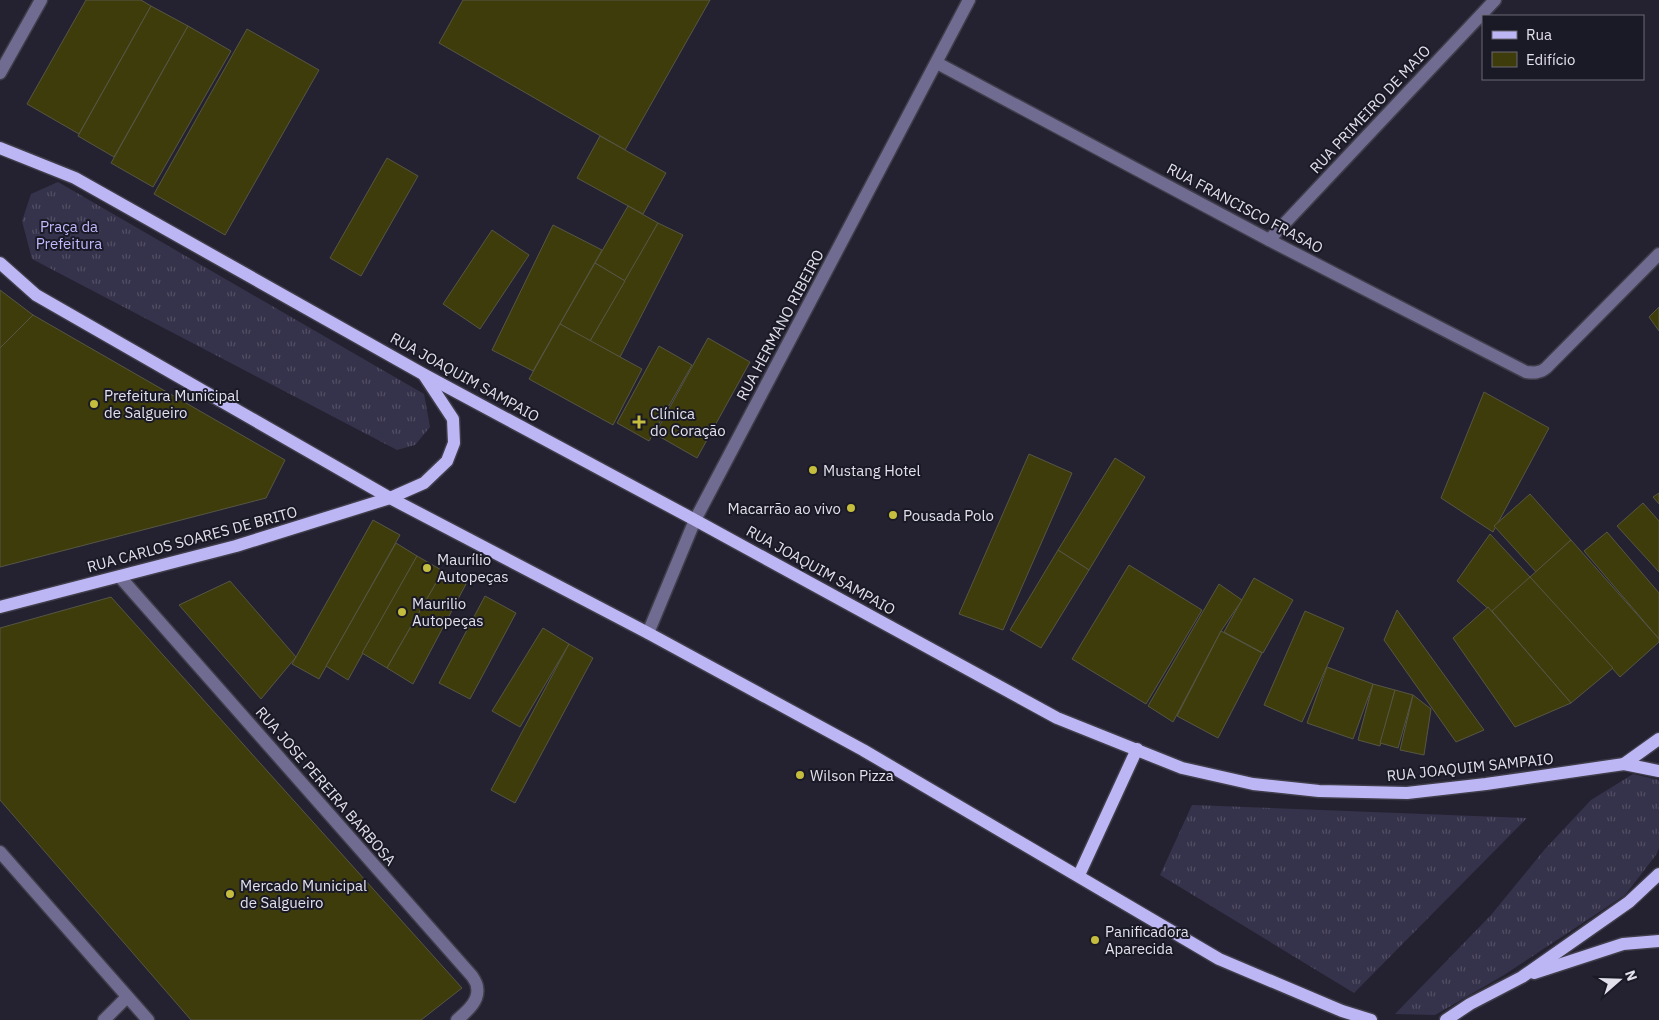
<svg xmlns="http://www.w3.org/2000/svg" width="1659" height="1020" viewBox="0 0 1659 1020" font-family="'IBM Plex Sans',sans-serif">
  <defs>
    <pattern id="grass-tufts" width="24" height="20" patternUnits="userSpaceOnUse" patternTransform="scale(1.25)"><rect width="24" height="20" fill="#35324b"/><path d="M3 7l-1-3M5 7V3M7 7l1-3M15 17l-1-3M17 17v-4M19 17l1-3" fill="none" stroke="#524f65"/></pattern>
  </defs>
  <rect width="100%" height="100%" fill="#242230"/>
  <!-- grass -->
  <g fill="url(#grass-tufts)">
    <path d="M58,182L424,394L430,427L415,445L397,450L32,259L22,221L31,194Z"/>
    <path d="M1633,774L1659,780V848L1656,855L1625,895L1504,975L1435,1015L1395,1014L1491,915L1545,849L1591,800Z"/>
    <path d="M1192,805L1527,818L1354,993L1160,875Z"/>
  </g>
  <!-- building -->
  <g fill="#3f3c0b" stroke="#565645">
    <path d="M86,0H141L151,6L79,134L27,104Z"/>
    <path d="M463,0H710L625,150L439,43Z"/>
    <path d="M151,6L188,26L114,157L78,136Z"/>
    <path d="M188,26L231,51L153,187L111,163Z"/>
    <path d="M247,29L319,70L225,235L154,194Z"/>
    <path d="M600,136L666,173L643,214L577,178Z"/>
    <path d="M387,158L418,176L361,276L330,258Z"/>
    <path d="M628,206L658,223L625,281L595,263Z"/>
    <path d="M658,223L683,235L620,357L590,341Z"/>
    <path d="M553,225L602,250L533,371L492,350Z"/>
    <path d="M492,230L529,255L480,329L443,304Z"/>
    <path d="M595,263L625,281L590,341L560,324Z"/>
    <path d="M0,290L33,315L0,348Z"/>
    <path d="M1659,307V331L1649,317Z"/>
    <path d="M33,315L285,460L266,498L0,567V348Z"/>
    <path d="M560,324L642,369L613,425L529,379Z"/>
    <path d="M708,338L750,362L697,458L655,434Z"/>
    <path d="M659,346L692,365L649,441L617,423Z"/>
    <path d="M1484,392L1549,428L1493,532L1441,498Z"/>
    <path d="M1029,454L1072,473L1003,630L959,614Z"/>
    <path d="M1115,458L1145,477L1089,570L1058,550Z"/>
    <path d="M1659,493V504L1653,497Z"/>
    <path d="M1530,494L1571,540L1536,572L1494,526Z"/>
    <path d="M1643,503L1659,521V572L1617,526Z"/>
    <path d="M373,520L400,535L319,679L292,664Z"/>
    <path d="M1607,532L1659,593V639L1584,551Z"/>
    <path d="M1490,534L1530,577L1493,613L1457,581Z"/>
    <path d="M1571,540L1659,639V642L1620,677L1530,577Z"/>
    <path d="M396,543L417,556L348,680L326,666Z"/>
    <path d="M1058,550L1089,570L1041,648L1010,630Z"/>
    <path d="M417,556L443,571L387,668L362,653Z"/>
    <path d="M1129,565L1202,610L1146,704L1072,659Z"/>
    <path d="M443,571L466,584L413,684L387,668Z"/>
    <path d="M1530,577L1613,668L1571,703L1492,611Z"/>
    <path d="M1254,578L1293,600L1263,653L1224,632Z"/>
    <path d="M230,581L296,657L261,699L179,605Z"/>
    <path d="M1219,584L1242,600L1221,631L1173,722L1148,706Z"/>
    <path d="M485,596L516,613L470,699L439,683Z"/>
    <path d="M111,597L462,988L421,1020H191L0,800V628Z"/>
    <path d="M1488,607L1571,703L1515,727L1453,638Z"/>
    <path d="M1397,610L1484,730L1456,742L1384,640Z"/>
    <path d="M1305,611L1344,628L1302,722L1264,705Z"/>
    <path d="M543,628L569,644L520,727L492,711Z"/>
    <path d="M1221,631L1262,653L1218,738L1177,716Z"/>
    <path d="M569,644L593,658L515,803L491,790Z"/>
    <path d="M1327,667L1373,684L1353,739L1307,723Z"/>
    <path d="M1373,684L1395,690L1380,746L1358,740Z"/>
    <path d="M1395,690L1413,695L1398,748L1380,743Z"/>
    <path d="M1413,695L1431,709L1424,755L1400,750Z"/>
  </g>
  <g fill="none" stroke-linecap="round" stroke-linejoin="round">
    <!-- minor casing -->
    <g stroke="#3f3d4a" stroke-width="15">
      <g id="minor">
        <path d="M937,63L1269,240L1526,372C1534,373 1540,373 1546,368L1659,254"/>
        <path d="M0,73L41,0"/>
        <path d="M1269,240L1495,0"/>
        <path d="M120,577L472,976C474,979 477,984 477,987C480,1001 466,1012 457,1020"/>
        <path d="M648,633L695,520L969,0"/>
        <path d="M0,852L148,1020"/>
        <path d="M104,1020L127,997"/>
      </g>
    </g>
    <!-- major casing -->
    <g stroke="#3f3d4a" stroke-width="15">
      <g id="major">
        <path d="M0,148L75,178L423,374L695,520L1057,718L1182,768L1253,784L1319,791L1407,793L1486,784L1624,764L1659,771"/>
        <path d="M0,263L36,295L390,498L648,633L863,750L1219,959L1342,1011L1371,1020"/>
        <path d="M0,607L236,546L390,498L424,483L447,461L454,443L453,419L424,375"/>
        <path d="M1624,764L1659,739"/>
        <path d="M1079,875L1137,749"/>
        <path d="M1534,973L1623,944L1659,941"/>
        <path d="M1446,1020L1470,1004L1522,977L1629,902L1659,874"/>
      </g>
    </g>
    <!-- minor -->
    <use href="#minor" stroke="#706c91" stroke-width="12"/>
    <!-- major -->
    <use href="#major" stroke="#bdb6f4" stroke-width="12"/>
  </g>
  <!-- markers -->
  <g fill="#c4bd3e" stroke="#1a1926" stroke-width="2">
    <circle cx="94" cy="404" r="5"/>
    <path d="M636.5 414.5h5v5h5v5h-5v5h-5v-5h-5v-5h5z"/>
    <circle cx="813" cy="470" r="5"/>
    <circle cx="851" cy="508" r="5"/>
    <circle cx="893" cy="515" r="5"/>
    <circle cx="427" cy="568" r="5"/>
    <circle cx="402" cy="612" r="5"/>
    <circle cx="800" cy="775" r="5"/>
    <circle cx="230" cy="894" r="5"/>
    <circle cx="1095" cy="940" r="5"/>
  </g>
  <g text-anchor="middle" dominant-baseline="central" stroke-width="4" stroke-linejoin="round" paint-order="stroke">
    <!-- street labels -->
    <g font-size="15" fill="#e2e1eb" stroke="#1a1926">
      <text transform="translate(1370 109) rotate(-47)">RUA PRIMEIRO DE MAIO</text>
      <text transform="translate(1245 208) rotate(28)">RUA FRANCISCO FRASAO</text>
      <text transform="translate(780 325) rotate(-62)">RUA HERMANO RIBEIRO</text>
      <text transform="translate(465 377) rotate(29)">RUA JOAQUIM SAMPAIO</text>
      <text transform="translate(192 539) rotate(-15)">RUA CARLOS SOARES DE BRITO</text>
      <text transform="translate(821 570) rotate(29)">RUA JOAQUIM SAMPAIO</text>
      <text transform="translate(1470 767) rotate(-6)">RUA JOAQUIM SAMPAIO</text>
      <text transform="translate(326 786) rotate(49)">RUA JOSE PEREIRA BARBOSA</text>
    </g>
    <!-- park labels -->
    <g font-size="15" fill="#c1b9fe" stroke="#1a1926">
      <text x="69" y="226">Praça da<tspan x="69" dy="17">Prefeitura</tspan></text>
    </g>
    <!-- poi labels -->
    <g font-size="15" fill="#e2e1eb" stroke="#1a1926" text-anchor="start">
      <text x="104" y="395">Prefeitura Municipal<tspan x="104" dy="17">de Salgueiro</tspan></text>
      <text x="650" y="413">Clínica<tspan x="650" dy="17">do Coração</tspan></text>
      <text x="823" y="470">Mustang Hotel</text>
      <text x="841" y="508" text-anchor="end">Macarrão ao vivo</text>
      <text x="903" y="515">Pousada Polo</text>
      <text x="437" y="559">Maurílio<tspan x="437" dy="17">Autopeças</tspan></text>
      <text x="412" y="603">Maurilio<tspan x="412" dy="17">Autopeças</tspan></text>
      <text x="810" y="775">Wilson Pizza</text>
      <text x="240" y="885">Mercado Municipal<tspan x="240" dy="17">de Salgueiro</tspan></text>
      <text x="1105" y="931">Panificadora<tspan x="1105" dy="17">Aparecida</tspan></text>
    </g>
  </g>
  <!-- legend -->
  <rect x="1482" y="15" width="162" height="65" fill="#1a1926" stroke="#6a6975"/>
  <rect x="1492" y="31" width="25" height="8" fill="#bdb6f4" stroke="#6a6975"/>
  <text x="1526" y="40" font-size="15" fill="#e2e1eb">Rua</text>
  <rect x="1492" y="52" width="25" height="15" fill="#3f3c0b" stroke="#6a6975"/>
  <text x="1526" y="65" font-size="15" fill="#e2e1eb">Edifício</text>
  <!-- north arrow -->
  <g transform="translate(1619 980) rotate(70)" stroke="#1a1926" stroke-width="4" paint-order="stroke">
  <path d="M0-4L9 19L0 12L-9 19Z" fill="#e2e1eb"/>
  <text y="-8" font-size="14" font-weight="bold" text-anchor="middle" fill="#e2e1eb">N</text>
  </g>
</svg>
